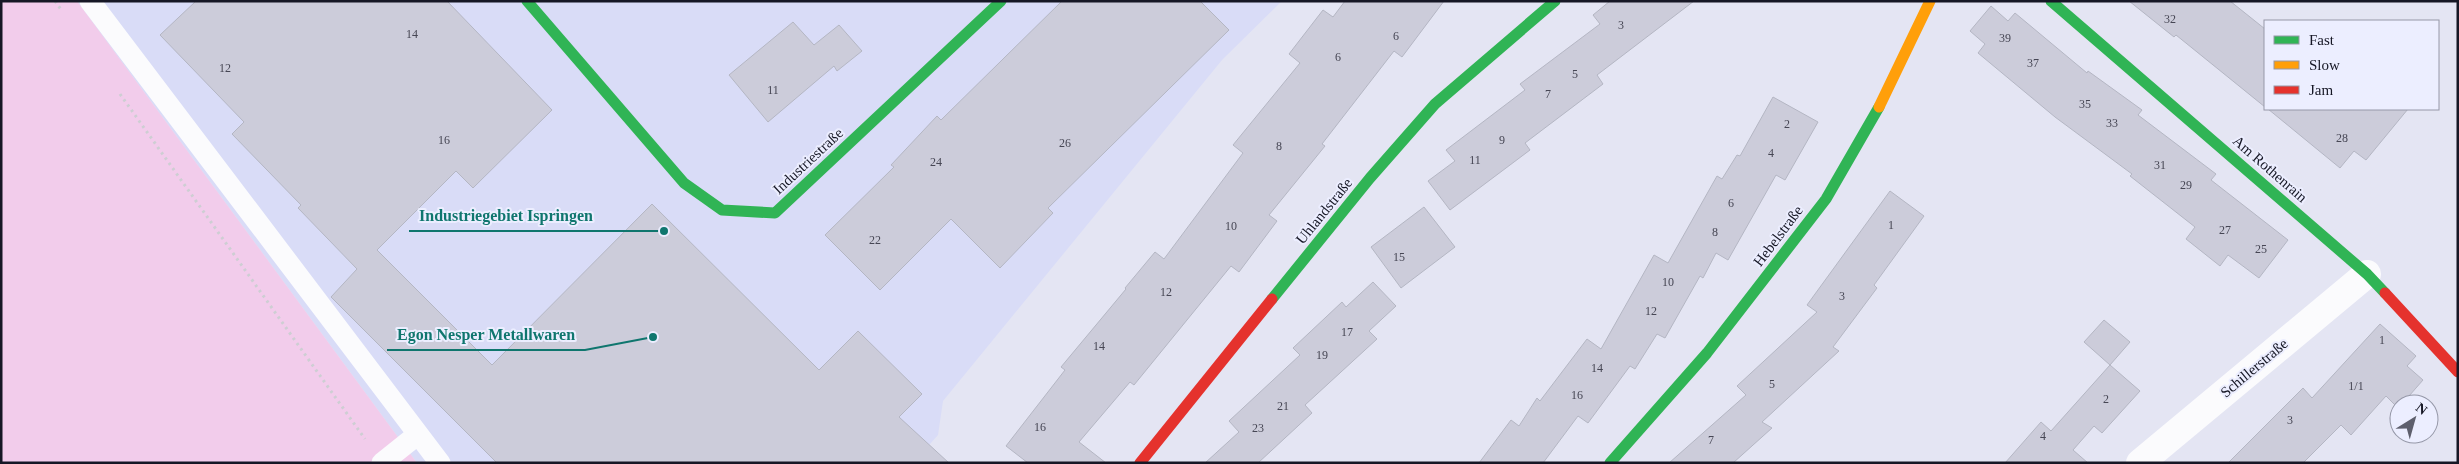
<svg xmlns="http://www.w3.org/2000/svg" width="2459" height="464" viewBox="0 0 2459 464" font-family="'Times New Roman',serif">
  <rect width="100%" height="100%" fill="#e4e5f3"/>
  <!-- built -->
  <path fill="#d9dcf7" d="M77,1H1282L1222,60L943,401L938,435L913,463H417Z"/>
  <!-- green -->
  <path fill="#f2cceb" d="M1,1H77L417,463H1Z"/>
  <!-- building -->
  <g fill="#ccccda" stroke="#b4b6c3">
    <path d="M196,1H447L552,110L473,188L456,171L377,250L492,365L652,204L819,370L858,331L922,394L899,417L949,463H497L331,297L357,269L298,208L301,205L232,134L244,122L160,35Z"/>
    <path d="M1062,1H1200L1229,30L1048,208L1053,213L1000,268L951,219L880,290L825,235L894,167L891,165L937,116L941,120Z"/>
    <path d="M1345,1H1444L1402,57L1394,51L1322,144L1325,146L1269,215L1277,221L1239,272L1231,266L1134,385L1130,382L1079,442L1106,463H1028L1006,446L1065,370L1061,367L1126,289L1125,288L1155,252L1164,259L1243,153L1233,145L1300,63L1289,54L1323,10L1333,17Z"/>
    <path d="M1610,1H1694L1597,75L1603,84L1525,143L1530,150L1450,210L1428,181L1455,161L1446,150L1525,90L1520,84L1600,24L1593,15Z"/>
    <path d="M2129,1H2230L2265,29V107L2176,35L2174,37Z"/>
    <path d="M1991,6L2008,21L2015,13L2087,73L2088,71L2142,110L2138,115L2216,174L2211,180L2288,240L2259,278L2228,255L2220,266L2186,239L2195,227L2130,176L2132,174L2055,117L1978,53L1985,44L1970,31Z"/>
    <path d="M793,22L814,45L839,25L862,51L837,71L834,66L768,122L729,75Z"/>
    <path d="M1773,97L1818,122L1785,180L1776,175L1728,260L1716,253L1703,278L1700,276L1665,338L1657,334L1635,369L1630,366L1588,423L1578,416L1543,463H1479L1511,420L1519,426L1537,398L1540,401L1587,339L1601,349L1654,255L1668,263L1717,176L1722,179L1737,155L1740,156Z"/>
    <path d="M2268,109H2408L2366,160L2354,151L2340,168Z"/>
    <path d="M1890,191L1924,216L1874,285L1877,288L1833,347L1839,351L1762,422L1772,428L1733,463H1669L1746,395L1737,386L1817,312L1807,305Z"/>
    <path d="M1424,207L1455,247L1401,288L1371,247Z"/>
    <path d="M1373,282L1396,306L1369,331L1377,339L1305,405L1312,413L1258,463H1205L1239,432L1229,421L1300,355L1293,348L1342,302L1346,307Z"/>
    <path d="M2104,320L2130,342L2110,365L2084,342Z"/>
    <path d="M2380,324L2416,356L2407,366L2423,380L2402,404H2399L2398,408L2386,396L2351,435L2341,425L2303,463H2228L2303,388L2312,398Z"/>
    <path d="M2110,365L2140,391L2102,433L2094,426L2073,450L2088,463H2005L2041,422L2051,431Z"/>
  </g>
  <g fill="none" stroke-linecap="round" stroke-linejoin="round">
    <!-- path -->
    <g stroke="#ceced3" stroke-width="3" stroke-dasharray="2.5 4" stroke-linecap="butt">
      <path d="M55,1L62,11"/>
      <path d="M120,94L365,439"/>
    </g>
    <!-- lane -->
    <g stroke="#fbfbfd" stroke-width="21">
      <path d="M90,1L440,463"/>
      <path d="M382,463L417,435"/>
    </g>
    <!-- street -->
    <path stroke="#fbfbfd" stroke-width="28" d="M2140,463L2367,274"/>
    <!-- fast -->
    <g stroke="#30b455" stroke-width="11">
      <path d="M527,1L684,183L722,210L775,213L1001,1"/>
      <path d="M2051,1L2367,274L2385,293"/>
      <path d="M1272,299L1370,178L1435,104L1555,1"/>
      <path d="M1610,463L1707,353L1826,199L1879,107"/>
    </g>
    <!-- slow -->
    <path stroke="#ff9f0a" stroke-width="11" d="M1879,107L1930,1"/>
    <!-- jam -->
    <g stroke="#e5322d" stroke-width="11">
      <path d="M2385,293L2458,372"/>
      <path d="M1140,463L1272,299"/>
    </g>
  </g>
  <g text-anchor="middle" dominant-baseline="central" stroke-width="4" stroke-linejoin="round" paint-order="stroke">
    <!-- number labels -->
    <g font-size="12" fill="#464654">
      <text x="2170" y="19">32</text>
      <text x="1621" y="25">3</text>
      <text x="412" y="34">14</text>
      <text x="1396" y="36">6</text>
      <text x="2005" y="38">39</text>
      <text x="1338" y="57">6</text>
      <text x="2033" y="63">37</text>
      <text x="225" y="68">12</text>
      <text x="1575" y="74">5</text>
      <text x="773" y="90">11</text>
      <text x="1548" y="94">7</text>
      <text x="2085" y="104">35</text>
      <text x="2112" y="123">33</text>
      <text x="1787" y="124">2</text>
      <text x="2342" y="138">28</text>
      <text x="444" y="140">16</text>
      <text x="1502" y="140">9</text>
      <text x="1065" y="143">26</text>
      <text x="1279" y="146">8</text>
      <text x="1771" y="153">4</text>
      <text x="1475" y="160">11</text>
      <text x="936" y="162">24</text>
      <text x="2160" y="165">31</text>
      <text x="2186" y="185">29</text>
      <text x="1731" y="203">6</text>
      <text x="1891" y="225">1</text>
      <text x="1231" y="226">10</text>
      <text x="2225" y="230">27</text>
      <text x="1715" y="232">8</text>
      <text x="875" y="240">22</text>
      <text x="2261" y="249">25</text>
      <text x="1399" y="257">15</text>
      <text x="1668" y="282">10</text>
      <text x="1166" y="292">12</text>
      <text x="1842" y="296">3</text>
      <text x="1651" y="311">12</text>
      <text x="1347" y="332">17</text>
      <text x="2382" y="340">1</text>
      <text x="1099" y="346">14</text>
      <text x="1322" y="355">19</text>
      <text x="1597" y="368">14</text>
      <text x="1772" y="384">5</text>
      <text x="2356" y="386">1/1</text>
      <text x="1577" y="395">16</text>
      <text x="2106" y="399">2</text>
      <text x="1283" y="406">21</text>
      <text x="2290" y="420">3</text>
      <text x="1040" y="427">16</text>
      <text x="1258" y="428">23</text>
      <text x="2043" y="436">4</text>
      <text x="1711" y="440">7</text>
    </g>
    <!-- street labels -->
    <g font-size="15" fill="#161725" stroke="#eceeff">
      <text transform="translate(808 161) rotate(-43)">Industriestraße</text>
      <text transform="translate(2270 169) rotate(41)">Am Rothenrain</text>
      <text transform="translate(1324 211) rotate(-51)">Uhlandstraße</text>
      <text transform="translate(1778 236) rotate(-53)">Hebelstraße</text>
      <text transform="translate(2254 368) rotate(-40)">Schillerstraße</text>
    </g>
  </g>
  <!-- callouts -->
  <path fill="none" stroke="#0f766e" stroke-width="2" d="M664 231L603 231H409M653 337L585 350H387"/>
  <g fill="#0f766e" stroke="#eceeff" stroke-width="2">
    <circle cx="664" cy="231" r="5"/>
    <circle cx="653" cy="337" r="5"/>
  </g>
  <g font-size="16" text-anchor="middle" font-weight="bold" fill="#0f766e" stroke="#eceeff" stroke-width="4" stroke-linejoin="round" paint-order="stroke">
    <text x="506" y="221">Industriegebiet Ispringen</text>
    <text x="486" y="340">Egon Nesper Metallwaren</text>
  </g>
  <!-- border -->
  <rect width="2459" height="464" fill="none" stroke="#161725" stroke-width="5"/>
  <!-- legend -->
  <rect x="2264" y="20" width="175" height="90" fill="#eceeff" stroke="#9698a8"/>
  <rect x="2274" y="36" width="25" height="8" fill="#30b455" stroke="#9698a8"/>
  <text x="2309" y="45" font-size="15" fill="#161725">Fast</text>
  <rect x="2274" y="61" width="25" height="8" fill="#ff9f0a" stroke="#9698a8"/>
  <text x="2309" y="70" font-size="15" fill="#161725">Slow</text>
  <rect x="2274" y="86" width="25" height="8" fill="#e5322d" stroke="#9698a8"/>
  <text x="2309" y="95" font-size="15" fill="#161725">Jam</text>
  <!-- north arrow -->
  <g transform="translate(2414 419) rotate(37)"><circle r="24" fill="#eceeff" stroke="#9698a8"/>
  <path d="M0-4L9 19L0 12L-9 19Z" fill="#5e5f6d"/>
  <text y="-8" font-size="14" font-weight="bold" text-anchor="middle" fill="#161725">N</text>
  </g>
</svg>
